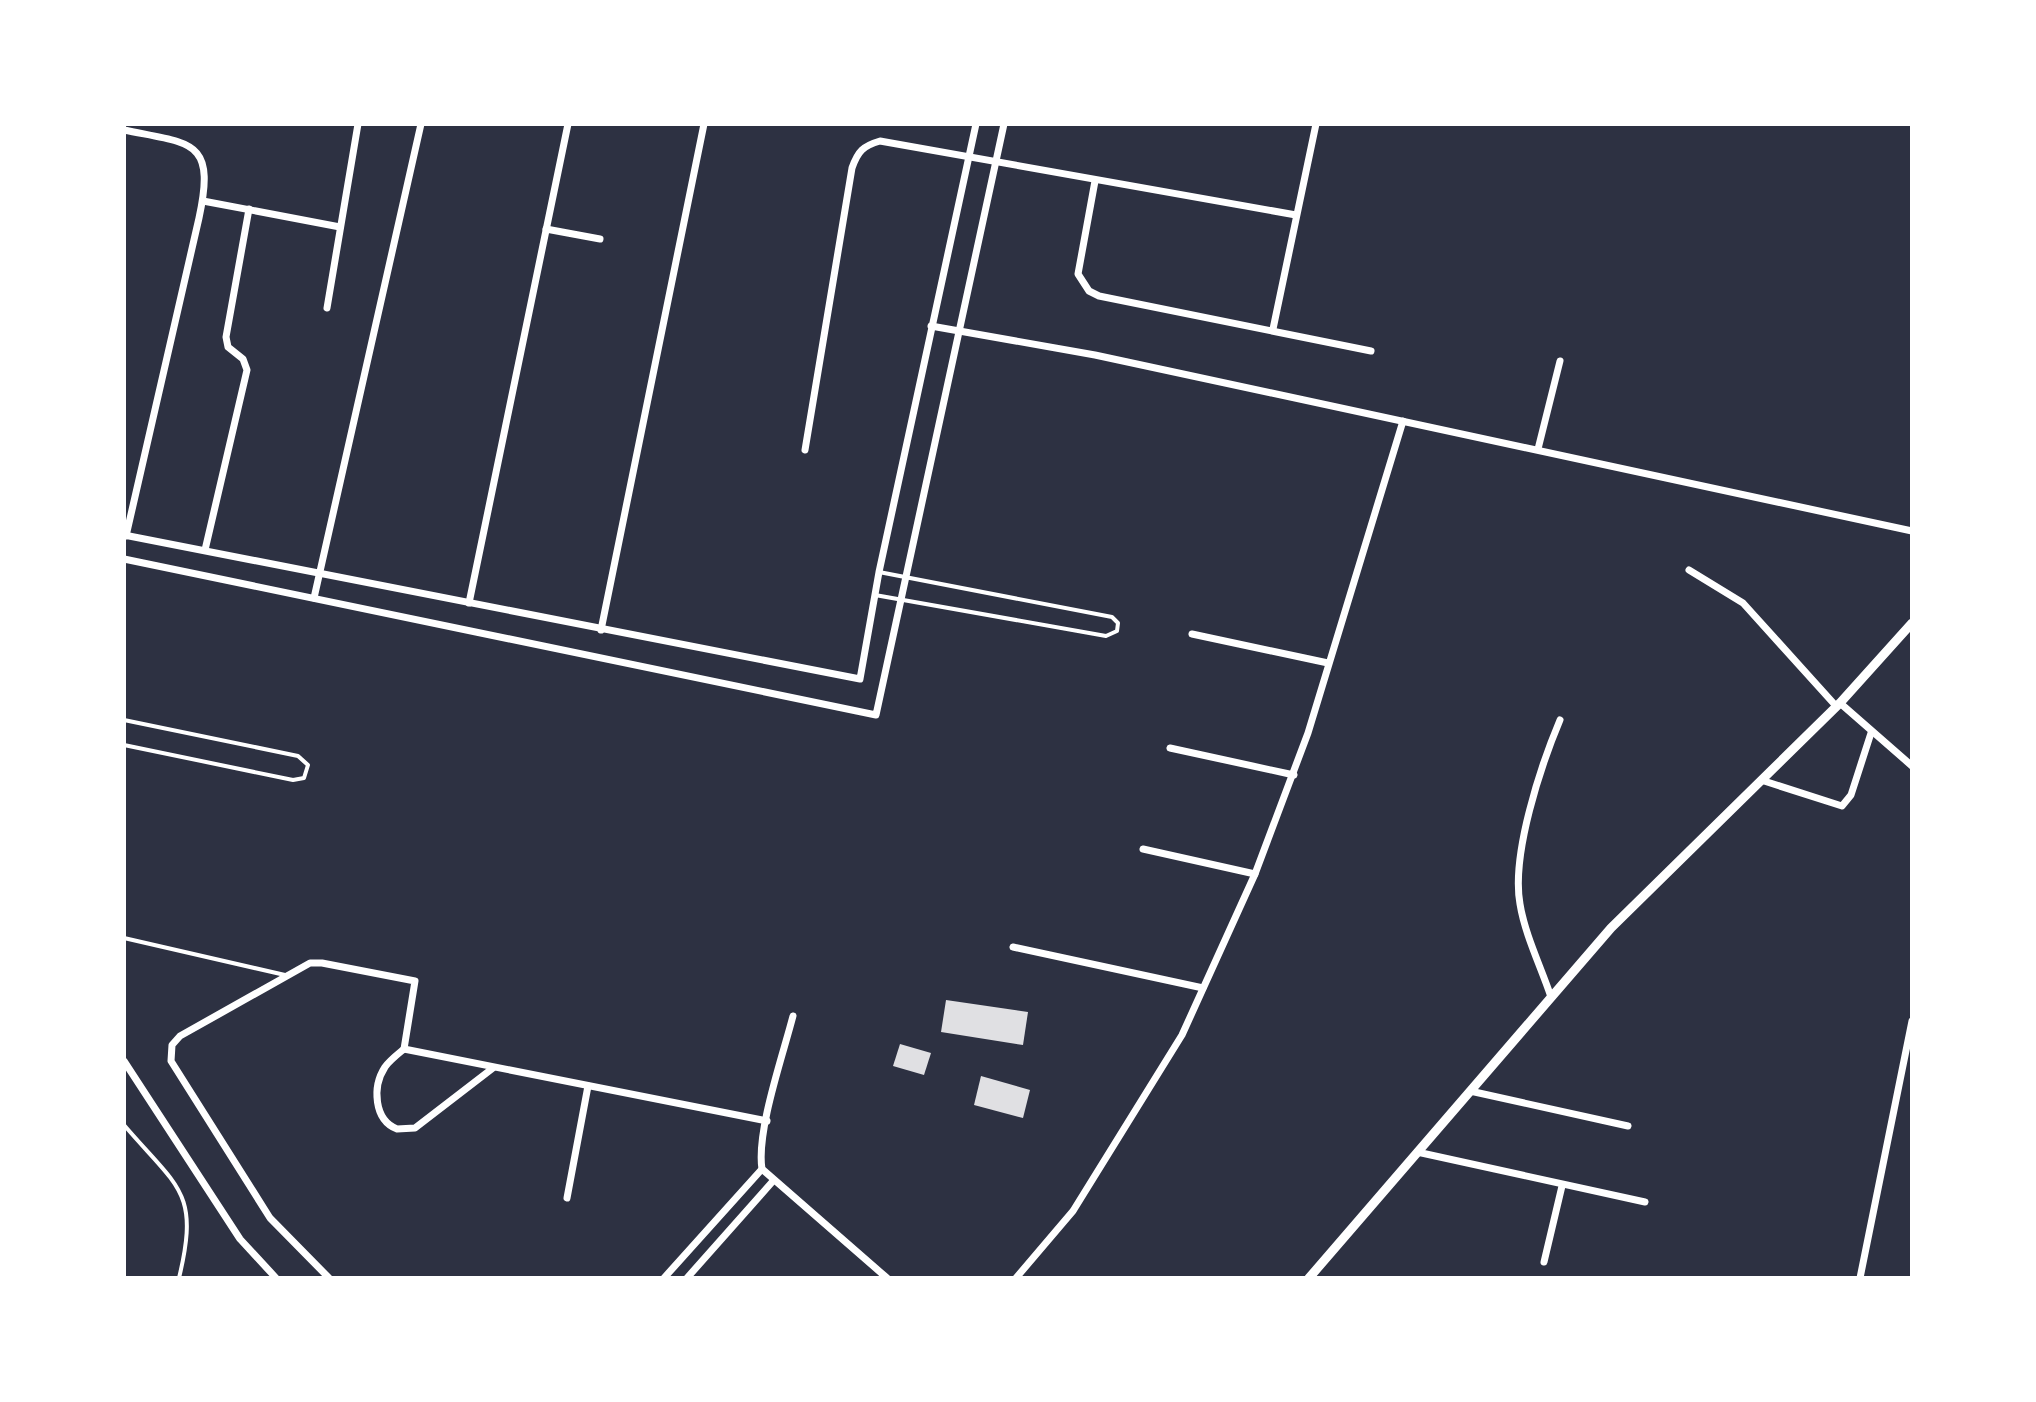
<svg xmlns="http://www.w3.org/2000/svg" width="2036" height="1402" viewBox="0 0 2036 1402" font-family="Cabin,sans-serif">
  <rect width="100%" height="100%" fill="#2d3142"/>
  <!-- building -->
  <g fill="#e0e0e3">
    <path d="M946,1000L1028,1012L1023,1045L941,1032Z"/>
    <path d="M900,1044L931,1053L924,1075L893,1066Z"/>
    <path d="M981,1076L1030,1090L1023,1118L974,1105Z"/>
  </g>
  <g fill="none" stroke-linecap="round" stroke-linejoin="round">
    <!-- service -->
    <g stroke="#fff" stroke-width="4">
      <path d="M875,595L1106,636L1117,631L1118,623L1112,617L879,572"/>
      <path d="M124,720L298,756L308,765L304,778L293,780L124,745"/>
      <path d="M124,938L285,975"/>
      <path d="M124,1125C178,1188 200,1191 179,1278"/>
    </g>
    <!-- minor -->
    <g stroke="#fff" stroke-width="7">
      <path d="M124,130C192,144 216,139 199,218L126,536"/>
      <path d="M1095,181L1078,274L1089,291L1099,296L1371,351"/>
      <path d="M203,201L340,227"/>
      <path d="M546,229L600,239"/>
      <path d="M327,308L358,124"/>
      <path d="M931,326L1095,355L1912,531"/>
      <path d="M1273,329L1316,124"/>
      <path d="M1538,449L1560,361"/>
      <path d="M805,450L852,168C858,151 863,146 880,141L1296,215"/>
      <path d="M124,535L860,679L879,572L976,124"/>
      <path d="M205,550L247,370L243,359L228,347L226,337L249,209"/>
      <path d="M124,559L876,715L1004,124"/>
      <path d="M1689,570L1743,603L1836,706"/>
      <path d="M314,598L421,124"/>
      <path d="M469,603L568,124"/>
      <path d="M601,630L704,124"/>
      <path d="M1192,634L1328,663"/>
      <path d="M1840,703L1912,766"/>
      <path d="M1170,748L1294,775"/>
      <path d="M1761,780L1842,806L1851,795L1871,733"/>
      <path d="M1143,849L1255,874"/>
      <path d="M1013,947L1203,988"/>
      <path d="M1551,997C1541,967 1525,935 1520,904C1511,855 1541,765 1560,720"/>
      <path d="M793,1016C783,1055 756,1132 762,1169L887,1278"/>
      <path d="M404,1049C398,1054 390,1060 385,1067C372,1087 374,1120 397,1129L415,1128L493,1068"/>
      <path d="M124,1061L240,1239L276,1278"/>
      <path d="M1470,1091L1628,1126"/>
      <path d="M1417,1152L1645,1202"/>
      <path d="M567,1198L588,1086"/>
      <path d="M1544,1262L1562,1186"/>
      <path d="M329,1278L270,1218L171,1061L172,1045L180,1036L310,963H322L415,981L404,1049L767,1121"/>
      <path d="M664,1278L762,1169"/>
      <path d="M687,1278L773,1181"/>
      <path d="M1016,1278L1073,1211L1182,1035L1255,874L1308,733L1403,421"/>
      <path d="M1860,1278L1912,1021"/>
    </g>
    <!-- tertiary -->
    <path stroke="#fff" stroke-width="9" d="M1309,1278L1611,928L1840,703L1912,623"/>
  </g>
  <!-- border -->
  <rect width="2036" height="1402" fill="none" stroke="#ffffff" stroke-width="252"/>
</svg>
